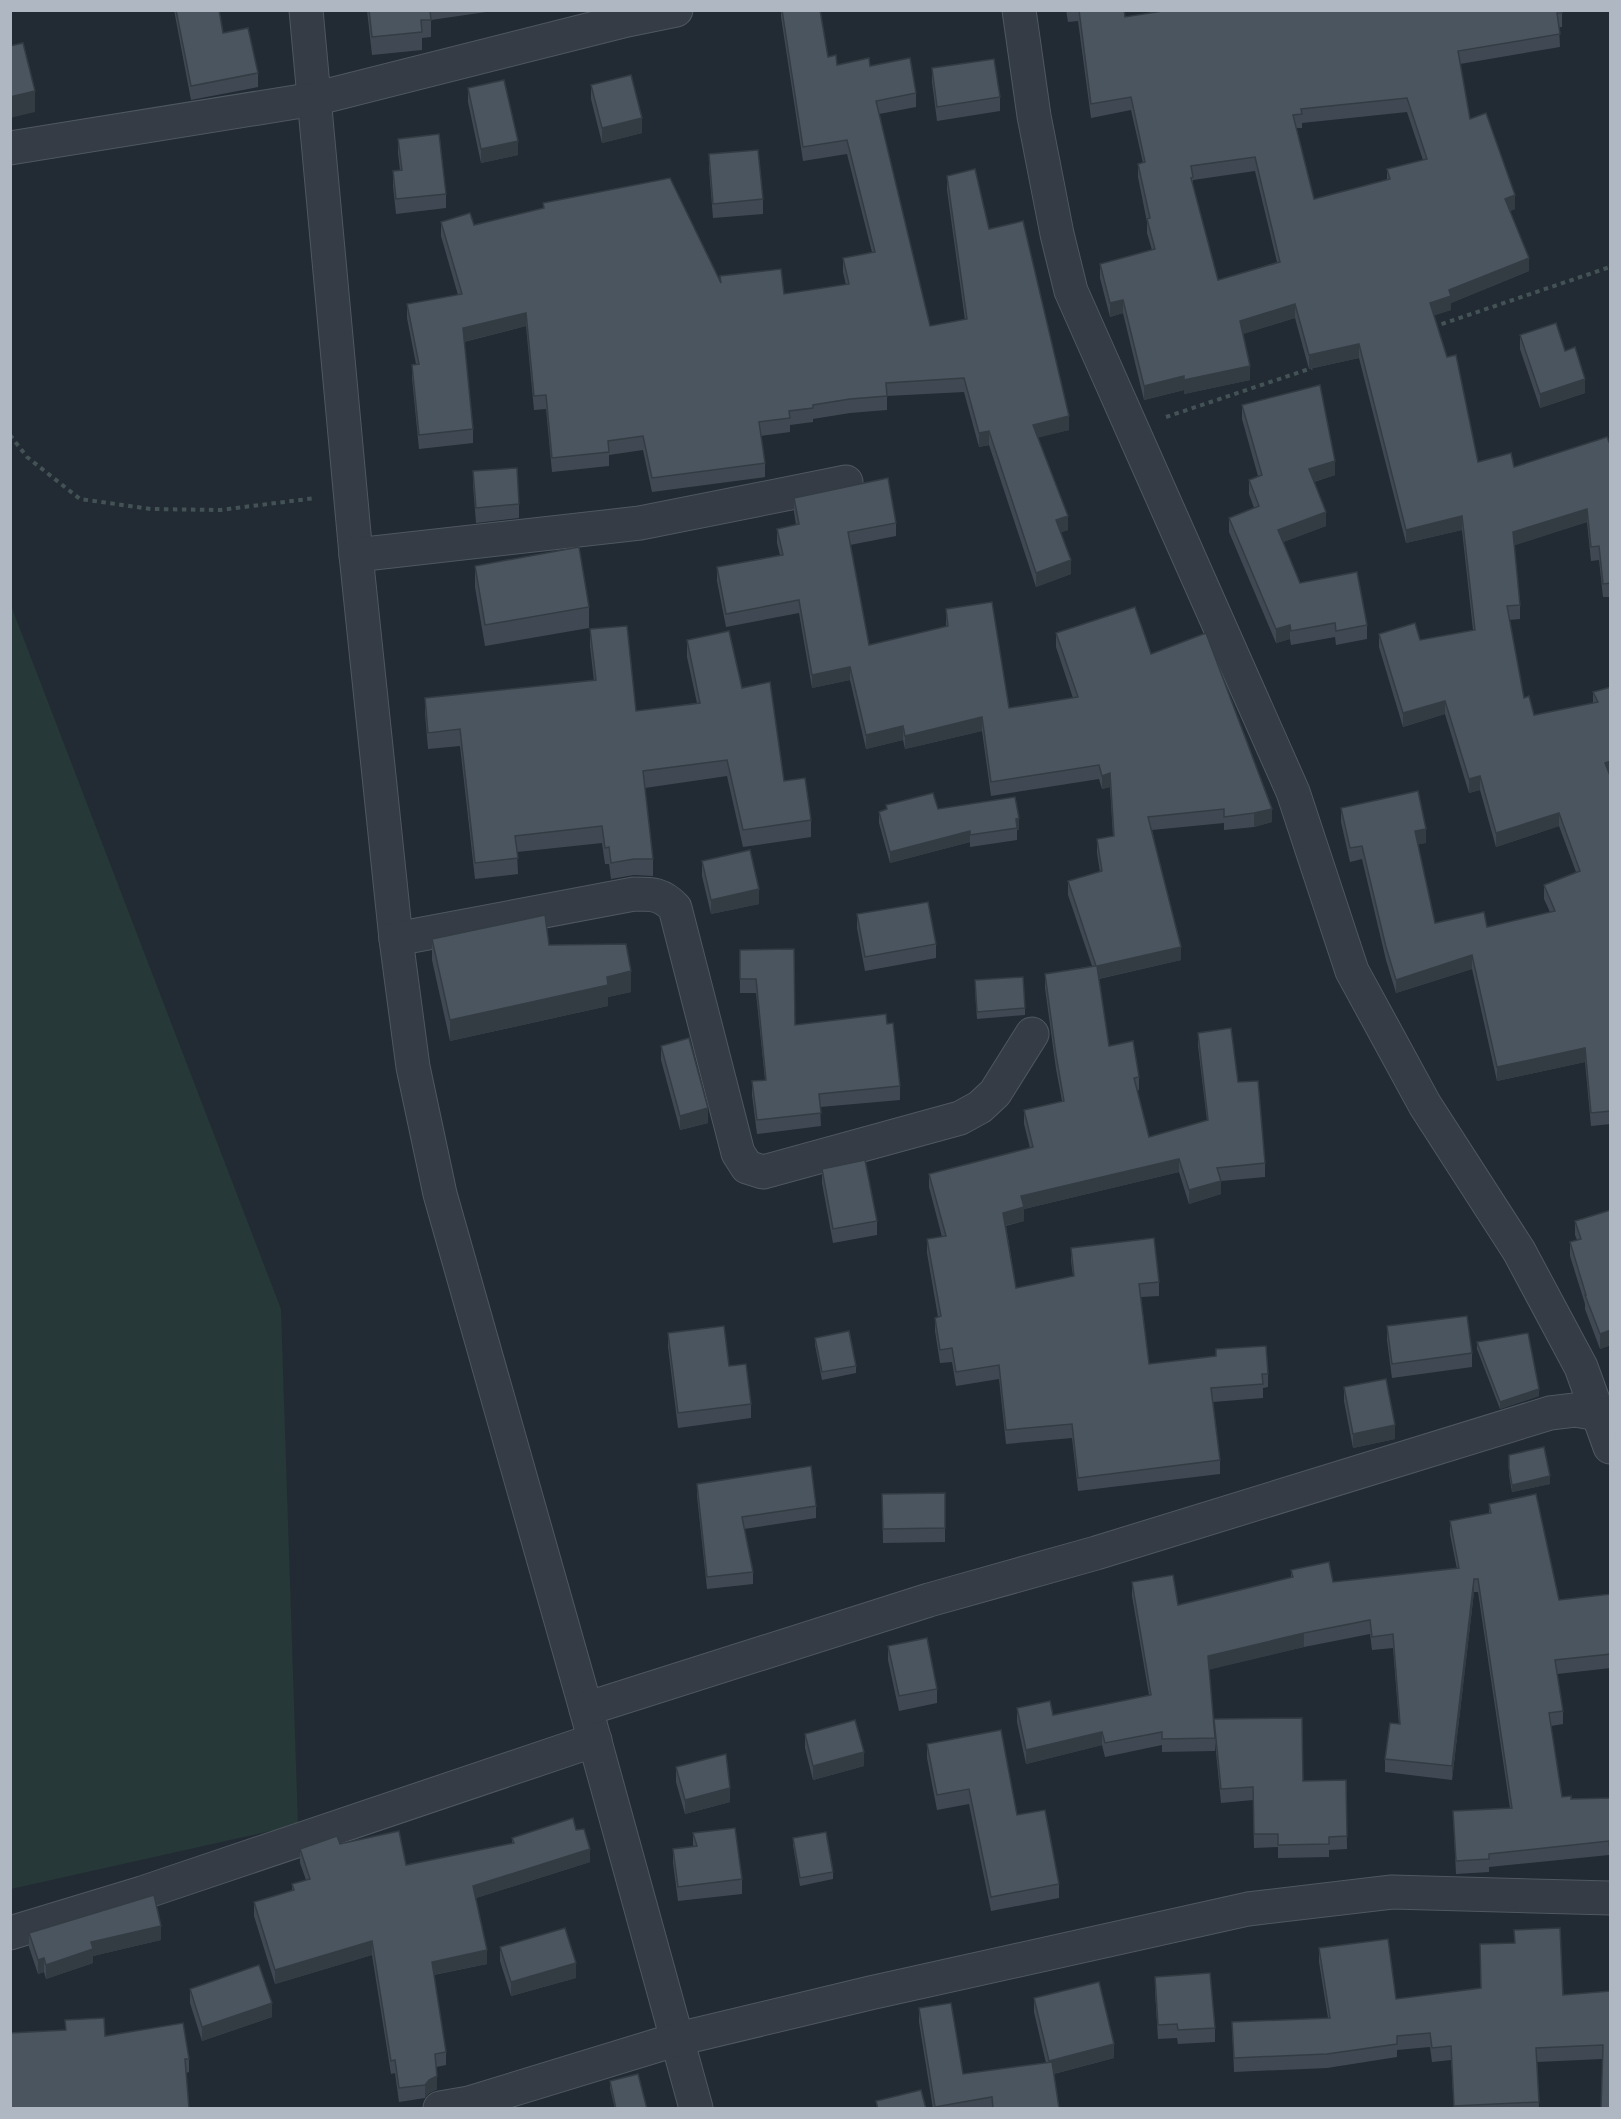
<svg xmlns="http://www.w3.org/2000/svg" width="1621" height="2119" viewBox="0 0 1621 2119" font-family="'Alegreya Sans',sans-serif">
  <rect width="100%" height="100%" fill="#222a34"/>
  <!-- green -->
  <path fill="#263837" d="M10,603L281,1309L298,1825L11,1889Z"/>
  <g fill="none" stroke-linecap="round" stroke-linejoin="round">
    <!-- minor casing -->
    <g stroke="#4f5760" stroke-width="35">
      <g id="minor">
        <path d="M306,10L356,555L396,939L413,1067L440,1194L586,1709L696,2108"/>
        <path d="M1019,10L1034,116L1057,234L1071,291L1293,792L1352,971L1425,1105L1519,1251L1581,1367L1610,1447"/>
        <path d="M10,148L314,99L627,20L676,10"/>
        <path d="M356,555L640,523L846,482"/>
        <path d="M396,939L634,894C653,894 662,894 675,908L738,1153L747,1167L763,1172L960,1118L980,1107L995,1093L1032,1034"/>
        <path d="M586,1709L929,1600L1096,1553L1550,1413L1575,1410L1610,1416"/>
        <path d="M10,1933L142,1893L595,1740"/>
        <path d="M440,2108L469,2103L678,2039L870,1993L1248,1909L1392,1892L1610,1898"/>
      </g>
    </g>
    <!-- path -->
    <g stroke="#435355" stroke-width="4" stroke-dasharray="4.5 4.5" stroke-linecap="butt">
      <path d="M1433,327L1610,267"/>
      <path d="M1166,417L1312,368"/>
      <path d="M10,435L27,457L80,499L151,509L220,510L316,498"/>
    </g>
    <!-- minor -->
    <use href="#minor" stroke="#353c45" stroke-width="33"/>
  </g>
  <!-- wall -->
  <g fill="#404953" fill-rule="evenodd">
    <path d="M174,10H219L223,33L258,73V87L191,100Z"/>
    <path d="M367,10H500L431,20V37L422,38V50L372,55Z"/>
    <path d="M781,10H820L828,57L837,65L870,66L916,93V107L879,114L930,326L965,320L947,190V176L989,229L1069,430L1038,437L1068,530L1061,532L1071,574L1036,587L989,445L979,447L964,392L887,396V410L850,413L813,419V422L790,425V432L761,436L765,463V477L652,492L643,450L609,455V466L552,472L546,409L534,410L526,326L464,342L473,429V443L419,449L412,378V365L416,364L407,318V304L458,295L441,236V222L474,225L543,208V203L720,281L784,294L846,285L843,272V258L872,252L847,154L803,161L781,17Z"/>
    <path d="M1066,10H1124L1125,17L1562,13V27H1559L1560,47L1460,64L1470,119L1515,209L1510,211L1529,271L1451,303V310L1434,315L1478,462L1514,467L1611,447V597H1603L1599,560L1591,561L1587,522L1514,545L1520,605V619L1509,620L1524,698L1534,715L1593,703V692L1611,687V775H1609L1611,778V1124L1591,1126L1585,1062L1497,1081L1472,969L1396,993L1386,960L1362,859L1350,862L1341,822V808L1426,843L1418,844L1435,923L1487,927L1550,912L1544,899V885L1576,872L1559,826L1496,847L1480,790L1469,793L1445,714L1403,727L1379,647V634L1420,640L1473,630L1462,530L1406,543L1359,358L1309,369L1295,318L1243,334L1250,380L1184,394V390L1144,400L1123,313L1110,317L1100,278V264L1152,250L1147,233V222L1138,177V164L1143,163L1131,110L1091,118L1078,21L1068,22ZM1407,112L1423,160L1387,169V180L1314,199L1296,128H1302V123ZM1255,171L1277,262L1218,280L1193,187V180Z"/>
    <path d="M932,68L1000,97V111L937,121L932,82Z"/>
    <path d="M591,85L642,133L602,143L591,99Z"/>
    <path d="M468,88L518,155L481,163L468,102Z"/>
    <path d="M398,139L446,194V208L396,214L393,186V171L400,170L398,153Z"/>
    <path d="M709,154L763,199V214L713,218L709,168Z"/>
    <path d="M1520,335L1565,351L1585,393L1540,408L1520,349Z"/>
    <path d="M1242,405L1335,475L1314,482L1326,526L1283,542L1300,583L1367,625V639L1336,645L1335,637L1291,645L1290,639L1276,643L1229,532V518L1254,508L1249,494V480L1258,476L1242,419Z"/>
    <path d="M473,471L519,504V518L476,523L473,485Z"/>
    <path d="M794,498L896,523V536L850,545L869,645L946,627V609L1009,708L1073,698L1056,647V633L1151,654L1272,822L1254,827L1224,830V823L1152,830L1181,960L1099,979L1109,1046L1139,1077V1090L1137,1091L1149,1137L1207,1121L1198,1046V1033L1238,1082L1265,1163V1177L1221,1181V1194L1189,1204L1179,1172L1024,1209V1221L1006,1226L1016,1288L1073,1276L1071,1261V1248L1159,1282V1296L1141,1297L1149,1364L1268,1374V1387L1263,1388V1398L1213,1402L1220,1460V1474L1078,1491L1072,1438L1006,1444L999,1379L956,1386L952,1362L940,1363L935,1331V1318L938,1317L927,1253V1239L942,1237L929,1187V1174L1030,1148L1024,1124V1110L1062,1101L1056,1069L1045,988V974L1092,966L1068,895V881L1100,872L1097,853V839L1113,837L1110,787L1102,789L1099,779L991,796L982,731L905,749L903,740L866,749L850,680L812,688L799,613L726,627L717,581V567L780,555L777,543V529L796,525L794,512Z"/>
    <path d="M475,566L589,607V628L485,646L475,587Z"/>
    <path d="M590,629L636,711L697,703L687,657V640L742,688L784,781L811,820V837L743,847L727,776L645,788L653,859V876L634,875L611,879L609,864H605L602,843L517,852L518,874L475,879L460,746L428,749L425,714V698L594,681L590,646Z"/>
    <path d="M1015,797L1019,830H1017V840L970,847V842L890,863L879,823V812L886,810V805L938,809Z"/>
    <path d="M702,861L759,904L711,914L702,876Z"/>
    <path d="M857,914L936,944V958L865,971L857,928Z"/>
    <path d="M432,939L631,992L608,997V1006L450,1041L432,960Z"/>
    <path d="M740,950L795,1025L887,1024L900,1086V1100L820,1107L821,1126L757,1134L752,1095V1081L765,1080L756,993H740Z"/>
    <path d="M975,988L1025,1008V1015L977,1019Z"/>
    <path d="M661,1046L708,1123L680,1130L661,1060Z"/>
    <path d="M822,1169L877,1221V1235L833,1243L822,1183Z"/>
    <path d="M1611,1210V1345L1600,1349L1585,1309V1304L1570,1256V1242L1577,1240L1575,1235V1221Z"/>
    <path d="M1387,1326L1472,1353V1367L1392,1378L1387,1340Z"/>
    <path d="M668,1333L729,1366L751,1404V1418L678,1428L668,1347Z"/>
    <path d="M815,1338L856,1366V1373L822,1380L815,1345Z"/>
    <path d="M1477,1342L1539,1396L1500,1409L1477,1349Z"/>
    <path d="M1344,1387L1395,1439L1353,1448L1344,1401Z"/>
    <path d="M1509,1455L1550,1484L1512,1492L1509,1475Z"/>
    <path d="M697,1484L816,1506V1518L744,1529L753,1572V1584L707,1589L697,1496Z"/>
    <path d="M945,1493V1542L883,1543L882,1494Z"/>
    <path d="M1489,1504L1559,1600L1611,1594V1668L1557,1674L1563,1711V1724L1551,1726L1562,1797L1571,1799L1611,1798V1867H1610L1609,1855L1489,1867V1872L1456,1874L1453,1811L1510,1808L1478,1592H1474L1452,1780L1385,1772V1759L1399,1724L1393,1648L1372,1650L1370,1634L1304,1647L1209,1669L1214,1727L1303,1781L1346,1780L1347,1849L1329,1850V1857L1278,1858V1847L1254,1848L1253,1800L1221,1803L1215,1742V1751L1162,1752V1745L1105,1757L1102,1745L1026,1764L1017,1722V1708L1053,1715L1149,1695L1132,1596V1582L1178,1605L1291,1578V1570L1333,1582L1457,1569L1450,1534V1521L1489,1513Z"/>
    <path d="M888,1646L937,1689V1703L899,1711L888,1660Z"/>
    <path d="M805,1734L864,1766L813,1780L805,1748Z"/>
    <path d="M927,1744L1017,1815L1059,1884V1898L991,1911L969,1804L937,1810L927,1758Z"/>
    <path d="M676,1767L730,1802L685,1814L676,1782Z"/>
    <path d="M576,1830L590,1862L476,1898L487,1964L434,1975L446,2052V2065L436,2067L437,2089L429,2093L425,2098L399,2102L395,2073L391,2074L372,1955L275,1984L254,1916V1902L292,1891V1884L306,1880L300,1863V1849L340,1844L406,1865L512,1843V1838Z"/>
    <path d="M693,1833L742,1879V1894L678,1901L673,1863V1849L693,1847Z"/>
    <path d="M793,1838L833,1872V1879L800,1886L793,1845Z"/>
    <path d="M29,1933L161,1940L93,1956V1963L46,1979L44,1972L38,1974L29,1947Z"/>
    <path d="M1480,1944L1563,1995L1611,1991L1602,2059L1537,2062L1539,2109H1454L1451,2060L1432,2062L1430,2047L1397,2050V2057L1327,2068L1234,2072L1232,2022L1328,2018L1319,1962V1948L1396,1999L1481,1988Z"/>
    <path d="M500,1947L576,1978L511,1996L500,1961Z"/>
    <path d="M1155,1977L1215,2028V2042L1178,2044L1177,2038L1158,2039L1155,1991Z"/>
    <path d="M190,1989L272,2017L202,2041L190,2003Z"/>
    <path d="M1034,1998L1114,2058L1054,2074L1059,2109H933L919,2022V2008L963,2074L1046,2063L1034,2012Z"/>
    <path d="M105,2036L189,2059V2072L186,2073Z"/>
    <path d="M610,2081L647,2109H615L610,2088Z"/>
  </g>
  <!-- shaded-wall -->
  <g fill="#343c43">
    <path d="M35,91V112L10,118V97Z"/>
    <path d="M642,118V133L602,143V128Z"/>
    <path d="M518,141V155L481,163V149Z"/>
    <path d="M1515,195V209L1505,213V199Z"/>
    <path d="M1529,258V271L1451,303V310L1430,317V303L1449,290Z"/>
    <path d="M1123,300V313L1110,317V303Z"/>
    <path d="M1295,304V318L1240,335V321Z"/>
    <path d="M526,313V326L463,342V328Z"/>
    <path d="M1359,344V358L1309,369V355Z"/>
    <path d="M1250,366V380L1184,394V380Z"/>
    <path d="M1184,376V390L1144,400V386Z"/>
    <path d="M1585,379V393L1540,408V394Z"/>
    <path d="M1069,416V430L1033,439V425Z"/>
    <path d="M989,431V445L979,447V433Z"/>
    <path d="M1335,461V475L1309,483V469Z"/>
    <path d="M1587,509V522L1513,546V532Z"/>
    <path d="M1326,512V526L1278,544V530Z"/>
    <path d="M1068,516V530L1056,534V520Z"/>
    <path d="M1462,516V530L1406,543V530Z"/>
    <path d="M1071,560V574L1036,587V573Z"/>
    <path d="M1290,625V639L1276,643V629Z"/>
    <path d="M850,667V680L812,688V675Z"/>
    <path d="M1445,701V714L1403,727V713Z"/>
    <path d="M982,717V731L905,749V736Z"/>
    <path d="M903,726V740L866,749V735Z"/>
    <path d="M1611,761V775L1605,777V763Z"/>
    <path d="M1110,773V787L1102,789V776Z"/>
    <path d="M1480,776V790L1469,793V779Z"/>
    <path d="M1272,809V822L1254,827V813Z"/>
    <path d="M1559,813V826L1496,847V833Z"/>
    <path d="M1019,818V830H1017L1016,819Z"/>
    <path d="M1426,829V843L1415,845V831Z"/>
    <path d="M970,831V842L890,863V852Z"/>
    <path d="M759,889V904L711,914V900Z"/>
    <path d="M1181,947V960L1097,979V966Z"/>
    <path d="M1472,955V969L1396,993V980Z"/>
    <path d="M631,971V992L608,997V1006L450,1041V1020L607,977Z"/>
    <path d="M1585,1048V1062L1497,1081V1067Z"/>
    <path d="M708,1108V1123L680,1130V1116Z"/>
    <path d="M1179,1159V1172L1024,1209V1221L1003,1226V1213L1021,1196Z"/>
    <path d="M1221,1181V1194L1189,1204V1190Z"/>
    <path d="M1611,1330V1345L1600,1349V1334Z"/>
    <path d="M1539,1389V1396L1500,1409V1402Z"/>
    <path d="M1395,1425V1439L1353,1448V1434Z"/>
    <path d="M1550,1476V1484L1512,1492V1485Z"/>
    <path d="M1474,1579V1592L1452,1780V1766Z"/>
    <path d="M1304,1633V1647L1208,1670V1656Z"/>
    <path d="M1102,1732V1745L1026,1764V1750Z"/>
    <path d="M864,1752V1766L813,1780V1766Z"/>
    <path d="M730,1788V1802L685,1814V1800Z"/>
    <path d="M590,1849V1862L473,1899V1886Z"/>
    <path d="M161,1926V1940L93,1956V1963L46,1979V1965L91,1942Z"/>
    <path d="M372,1941V1955L275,1984V1970Z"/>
    <path d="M487,1950V1964L432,1975V1962Z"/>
    <path d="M44,1958V1972L38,1974V1960Z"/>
    <path d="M576,1963V1978L511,1996V1982Z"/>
    <path d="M272,2003V2017L202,2041V2027Z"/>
    <path d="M1114,2044V2058L1049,2075V2061Z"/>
    <path d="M437,2076V2089L429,2093L425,2098V2085L429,2080Z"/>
  </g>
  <!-- building -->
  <g fill="#4a5560" stroke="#343c43" stroke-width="1.5" fill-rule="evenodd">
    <path d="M176,10H219L223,33L248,28L258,73L191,86Z"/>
    <path d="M369,10H430L431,20H421L422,32L372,37Z"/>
    <path d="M782,10H820L828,57L836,55L837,65L869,58L870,66L910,58L916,93L876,101L930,326L967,319L947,176L975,169L989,229L1023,221L1069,416L1033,425L1068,516L1056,520L1071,560L1036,573L989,431L979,433L964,378L886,383L887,396L850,399L813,405V408L789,411L790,418L759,422L765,463L652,478L643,436L608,441L609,452L552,458L546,395L534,396L526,313L463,328L473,429L419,435L412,365L419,364L407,304L462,294L441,222L470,213L474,225L544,208L543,203L670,178L721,283L720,276L781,269L784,294L849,284L843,258L875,252L847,140L803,147Z"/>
    <path d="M1079,10H1124L1125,17L1169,10H1562V13H1557L1560,34L1458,51L1470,119L1486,113L1515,195L1505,199L1529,258L1449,290L1451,296L1430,303L1447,357L1456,355L1478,462L1511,453L1514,467L1607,437L1611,447V583L1603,584L1599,546L1591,547L1587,509L1513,532L1520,605L1507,606L1524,698L1529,696L1534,715L1598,702L1593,692L1611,687V761L1605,763L1611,778V1111L1591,1113L1585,1048L1497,1067L1472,955L1396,980L1386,947L1362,846L1350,848L1341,808L1418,791L1426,829L1415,831L1435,923L1484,912L1487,927L1555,911L1544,885L1580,871L1559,813L1496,833L1480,776L1469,779L1445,701L1403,713L1379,634L1415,623L1420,640L1475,630L1462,516L1406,530L1359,344L1309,355L1295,304L1240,321L1250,366L1184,380V376L1144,386L1123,300L1110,303L1100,264L1155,249L1147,219L1150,218L1138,164L1145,162L1131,97L1091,104ZM1407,98L1427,159L1387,169L1390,179L1314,199L1293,115L1302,114L1301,109ZM1255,157L1280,262L1218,280L1191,178L1193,177L1191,166Z"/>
    <path d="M23,43L35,91L10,97V46Z"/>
    <path d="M994,59L1000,97L937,107L932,68Z"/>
    <path d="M631,75L642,118L602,128L591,85Z"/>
    <path d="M504,80L518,141L481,149L468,88Z"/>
    <path d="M439,134L446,194L396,199L393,171L402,170L398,139Z"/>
    <path d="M758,150L763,199L713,204L709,154Z"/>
    <path d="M1556,323L1565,351L1575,347L1585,379L1540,394L1520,335Z"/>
    <path d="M1320,385L1335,461L1309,469L1326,512L1278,530L1300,583L1357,572L1367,625L1336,631L1335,623L1291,631L1290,625L1276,629L1229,518L1259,506L1249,480L1262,475L1242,405Z"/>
    <path d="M517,468L519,504L476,508L473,471Z"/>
    <path d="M888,478L896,523L848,532L869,645L948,626L946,609L992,602L1009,708L1078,697L1056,633L1135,607L1151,654L1206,633L1272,809L1254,813L1224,817V809L1148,817L1181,947L1097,966L1109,1046L1133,1041L1139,1077L1134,1078L1149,1137L1208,1120L1198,1033L1231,1028L1238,1082L1258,1081L1265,1163L1217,1168L1221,1181L1189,1190L1179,1159L1021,1196L1024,1207L1003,1213L1016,1288L1074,1276L1071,1248L1154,1238L1159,1282L1139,1284L1149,1364L1216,1356V1349L1266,1346L1268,1374H1262L1263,1384L1211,1388L1220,1460L1078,1478L1072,1424L1006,1430L999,1365L956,1372L952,1348L940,1350L935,1318L941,1316L927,1239L946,1236L929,1174L1033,1147L1024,1110L1064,1101L1056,1055L1045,974L1096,966L1068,881L1102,871L1097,839L1114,836L1110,773L1102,776L1099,765L991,782L982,717L905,736L903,726L866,735L850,667L812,675L799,600L726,614L717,567L783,555L777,529L799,524L794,498Z"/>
    <path d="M579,547L589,607L485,625L475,566Z"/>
    <path d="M627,626L636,711L700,703L687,640L729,631L742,688L770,682L784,781L805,778L811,820L743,830L727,760L643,771L653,859H634L611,863L609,847L605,848L602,826L515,836L518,858L475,863L460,729L428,733L425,698L596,680L590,629Z"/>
    <path d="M933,793L938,809L1015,797L1019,818L1016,819L1017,828L970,835V831L890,852L879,812L887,809L886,805Z"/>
    <path d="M750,850L759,889L711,900L702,861Z"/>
    <path d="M928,902L936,944L865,957L857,914Z"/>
    <path d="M545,915L549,945L626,944L631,971L607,977L608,985L450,1020L432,939Z"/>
    <path d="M794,949L795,1025L886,1014L887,1024L893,1023L900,1086L819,1094L821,1113L757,1120L752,1081L766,1080L756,979H740V950Z"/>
    <path d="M1023,977L1025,1008L977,1012L975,980Z"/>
    <path d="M689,1038L708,1108L680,1116L661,1046Z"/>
    <path d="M865,1160L877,1221L833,1229L822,1169Z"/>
    <path d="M1611,1210V1330L1600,1334L1585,1295H1586L1570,1242L1581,1239L1575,1221Z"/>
    <path d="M1467,1316L1472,1353L1392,1364L1387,1326Z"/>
    <path d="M724,1326L729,1366L746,1364L751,1404L678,1413L668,1333Z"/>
    <path d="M849,1331L856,1366L822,1372L815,1338Z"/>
    <path d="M1528,1333L1539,1389L1500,1402L1477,1342Z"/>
    <path d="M1386,1379L1395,1425L1353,1434L1344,1387Z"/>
    <path d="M1544,1447L1550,1476L1512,1485L1509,1468V1455Z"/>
    <path d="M811,1466L816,1506L742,1517L753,1572L707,1577L697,1484Z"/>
    <path d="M945,1493V1528L883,1529L882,1494Z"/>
    <path d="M1536,1494L1559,1600L1611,1594V1654L1555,1660L1563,1711L1549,1713L1562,1797L1571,1796V1799L1611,1798V1853H1610L1609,1841L1489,1854V1859L1456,1861L1453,1811L1512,1808L1478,1579H1474L1452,1766L1385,1759L1390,1723L1400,1724L1393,1634L1372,1637L1370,1620L1304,1633L1208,1656L1215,1738L1162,1739V1732L1105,1743L1102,1732L1026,1750L1017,1708L1050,1701L1053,1715L1151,1695L1132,1582L1173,1575L1178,1605L1293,1577L1291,1570L1329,1562L1333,1582L1459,1568L1450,1521L1491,1513L1489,1504Z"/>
    <path d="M927,1638L937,1689L899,1696L888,1646Z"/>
    <path d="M1302,1718L1303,1781L1346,1780L1347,1836L1329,1837V1844L1278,1845V1834H1254L1253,1787L1221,1789L1214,1719Z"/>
    <path d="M855,1720L864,1752L813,1766L805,1734Z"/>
    <path d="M1001,1730L1017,1815L1045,1810L1059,1884L991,1897L969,1789L937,1795L927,1744Z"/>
    <path d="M726,1754L730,1788L685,1800L676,1767Z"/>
    <path d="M573,1818L576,1830L584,1829L590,1849L473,1886L487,1950L432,1962L446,2052L435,2054L437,2076L429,2080L425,2085L399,2088L395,2060L391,2061L372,1941L275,1970L254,1902L294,1890L292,1884L310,1879L300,1849L337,1836L340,1844L399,1831L406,1865L514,1843L512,1838Z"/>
    <path d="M735,1828L742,1879L678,1887L673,1849L697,1846L693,1833Z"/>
    <path d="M826,1832L833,1872L800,1878L793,1838Z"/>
    <path d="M154,1895L161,1926L91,1942L93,1949L46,1965L44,1958L38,1960L29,1933Z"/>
    <path d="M565,1928L576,1963L511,1982L500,1947Z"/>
    <path d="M1560,1928L1563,1995L1611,1991V2109H1601L1603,2045L1536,2048L1539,2102L1454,2106L1451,2046L1432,2048L1430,2033L1397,2036V2044L1327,2054L1234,2058L1232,2022L1330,2018L1319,1948L1388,1939L1396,1999L1481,1988L1480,1944L1515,1943L1514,1930Z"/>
    <path d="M259,1965L272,2003L202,2027L190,1989Z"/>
    <path d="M1210,1973L1215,2028L1178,2030L1177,2024L1158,2025L1155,1977Z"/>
    <path d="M1099,1982L1114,2044L1049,2061L1034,1998Z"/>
    <path d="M951,2003L963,2074L1052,2062L1059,2108L993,2109L992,2097L935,2107L919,2008Z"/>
    <path d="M104,2018L105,2036L183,2023L189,2059H185L189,2109H10V2033L66,2030L65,2020Z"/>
    <path d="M638,2074L647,2109H616L610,2081Z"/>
    <path d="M921,2090L926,2109H878L876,2101Z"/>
  </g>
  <!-- border -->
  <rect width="1621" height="2119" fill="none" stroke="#afb7c2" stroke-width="24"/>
</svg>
